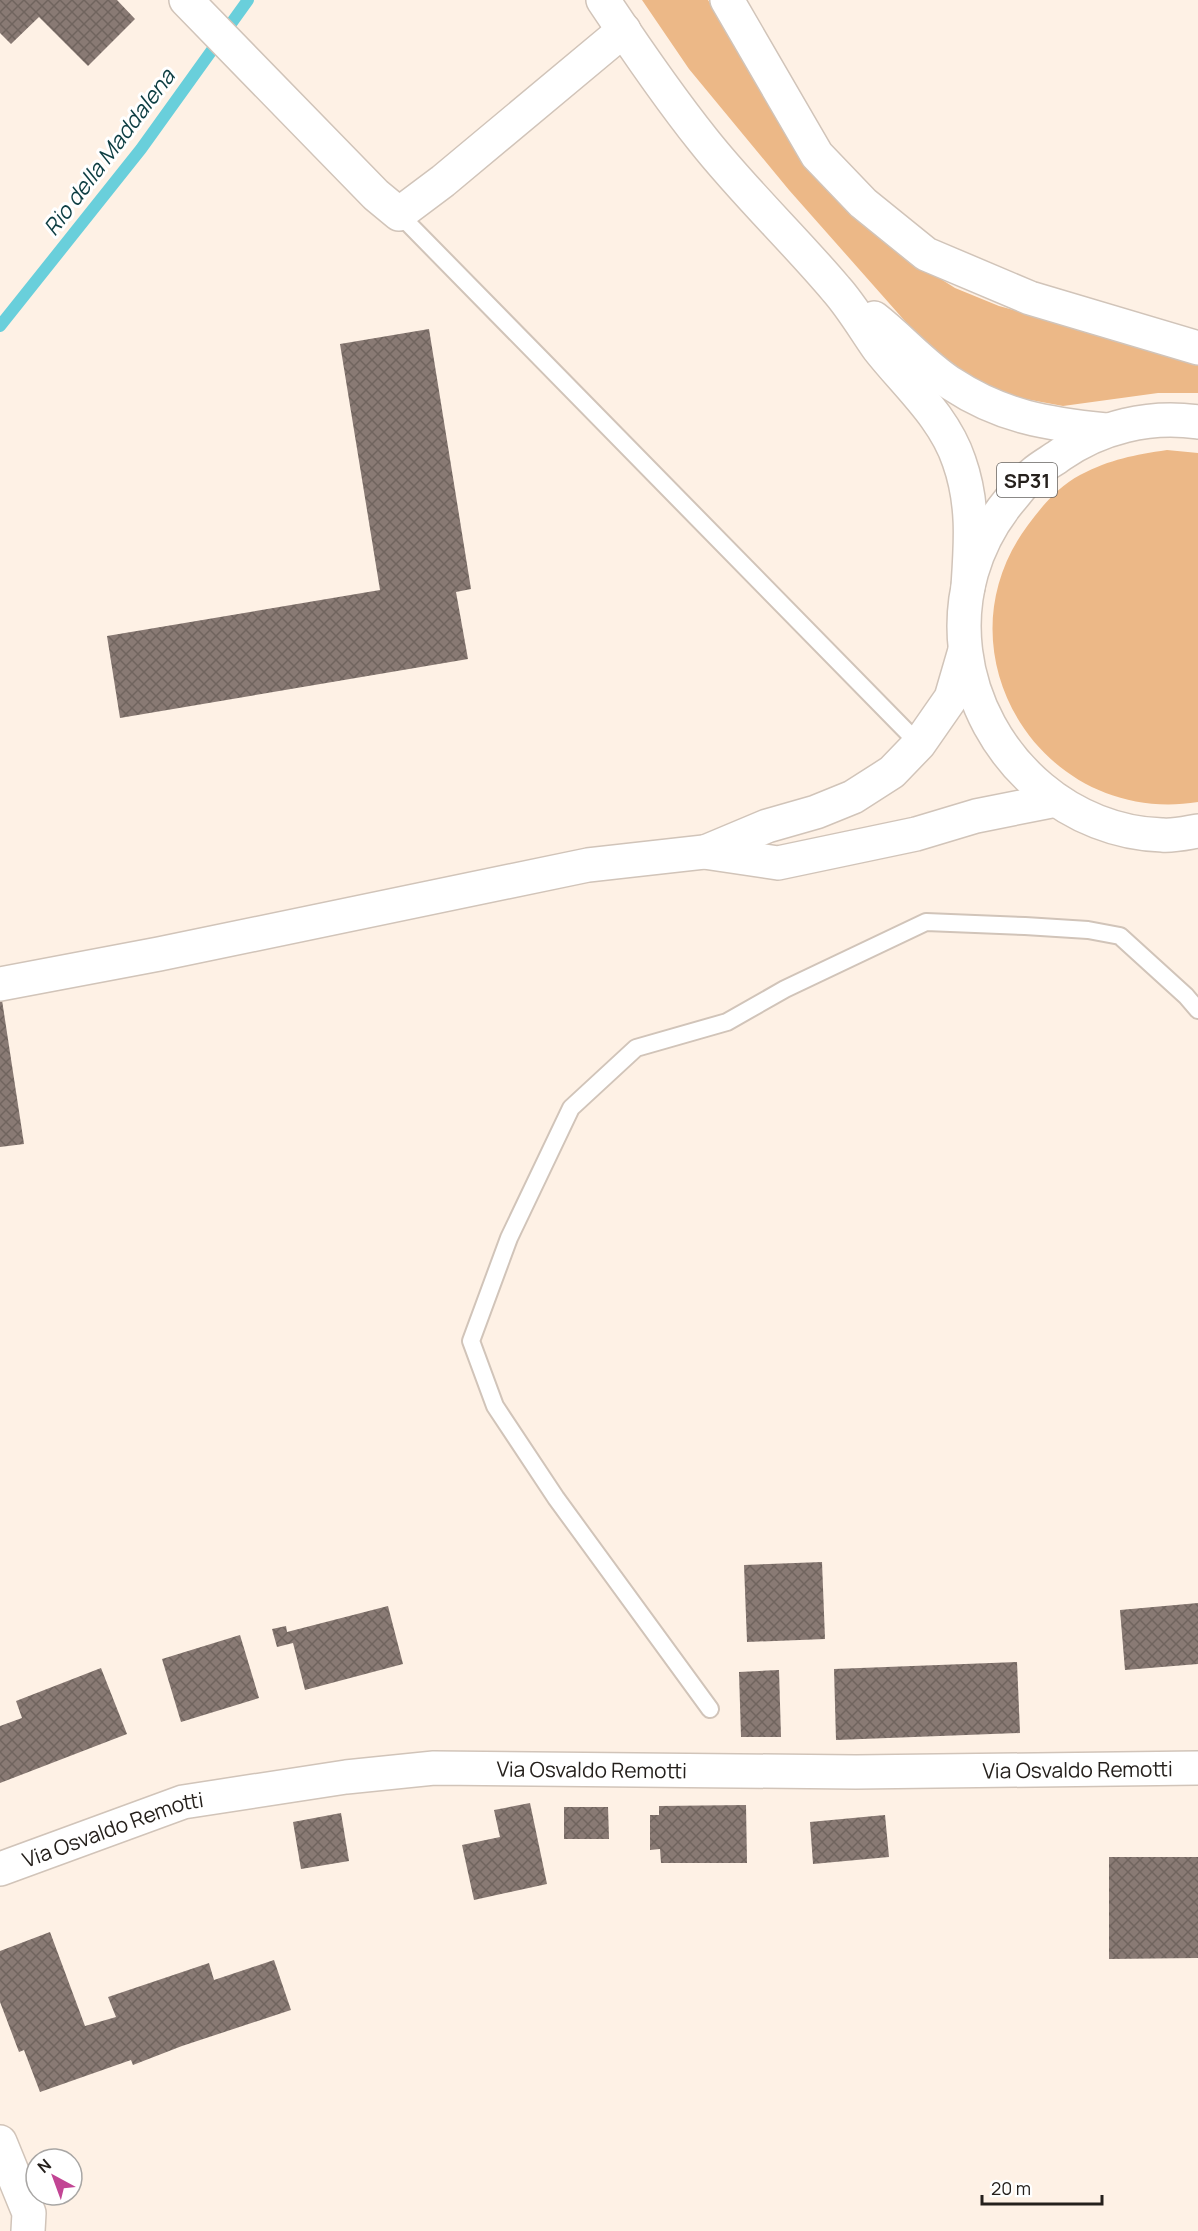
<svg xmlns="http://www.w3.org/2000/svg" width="1198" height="2231" viewBox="0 0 1198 2231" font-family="Manrope,sans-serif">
  <defs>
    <pattern id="building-cross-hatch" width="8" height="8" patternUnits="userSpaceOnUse" patternTransform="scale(1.5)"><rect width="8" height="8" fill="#897a74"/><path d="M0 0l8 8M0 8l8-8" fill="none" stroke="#70645e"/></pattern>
  </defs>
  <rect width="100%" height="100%" fill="#fef1e5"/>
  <!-- green -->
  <g fill="#ecb887">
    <path d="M642,0H708L797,143L911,260L955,288L999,306L1198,362V393H1158L1063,406L998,394L962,374L927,346L789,190L689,69Z"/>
    <path d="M1167,450L1198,453V802C1042,827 933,652 1028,525C1042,506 1059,486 1080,475C1111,459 1134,455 1167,450Z"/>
  </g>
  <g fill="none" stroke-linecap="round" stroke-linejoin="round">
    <!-- stream -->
    <path stroke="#69cfdb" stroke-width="12" d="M0,326L141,149L248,0"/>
  </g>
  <!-- building -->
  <g fill="url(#building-cross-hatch)">
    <path d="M0,0H117L135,19L88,66L39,17L11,44L0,33Z"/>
    <path d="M429,329L471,589L456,592L468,659L120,718L107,636L380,590L340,344Z"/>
    <path d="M0,987L24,1144L0,1147Z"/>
    <path d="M822,1562L825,1639L747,1642L744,1565Z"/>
    <path d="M1198,1603V1664L1125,1670L1120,1610Z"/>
    <path d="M388,1606L403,1664L305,1690L293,1643L277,1647L272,1629L286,1626L287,1632Z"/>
    <path d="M240,1635L259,1698L181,1722L162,1659Z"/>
    <path d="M1017,1662L1020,1733L836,1740L834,1669Z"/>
    <path d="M101,1668L127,1734L0,1783V1726L22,1718L16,1701Z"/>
    <path d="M779,1670L781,1737H741L739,1672Z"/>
    <path d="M530,1803L547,1884L474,1900L462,1845L500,1837L494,1810Z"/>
    <path d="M746,1805L747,1863H661L660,1849L650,1850V1815H659V1806Z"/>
    <path d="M564,1807H608L609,1839H564Z"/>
    <path d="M341,1813L349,1861L301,1869L293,1822Z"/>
    <path d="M885,1815L889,1857L813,1864L810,1822Z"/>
    <path d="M1109,1857H1198V1958L1109,1959Z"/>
    <path d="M50,1932L85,2026L116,2017L108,1997L209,1963L214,1980L274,1960L291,2010L182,2046L133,2065L131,2060L40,2092L24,2050L19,2052L0,2002V1951Z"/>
  </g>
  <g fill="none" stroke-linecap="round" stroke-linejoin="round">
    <!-- service casing -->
    <g stroke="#d1c4b9" stroke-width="20">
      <g id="service">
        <path d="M399,214L919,744"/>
        <path d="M710,1709L556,1498L495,1406L471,1341L509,1238L571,1108L636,1048L727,1022L785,989L926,922L1025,926L1088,930L1120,936L1186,996L1198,1010"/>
      </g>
    </g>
    <!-- minor casing -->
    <g stroke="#d1c4b9" stroke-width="36">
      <g id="minor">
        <path d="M186,0L376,195L399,214L443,181L624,30"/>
        <path d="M727,0L817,155L863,203L926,254L1030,298L1198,348"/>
        <path id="s1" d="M0,1869L183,1802L346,1777L434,1768L856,1772L1198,1768"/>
        <path d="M0,2142L29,2213L28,2231"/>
      </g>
    </g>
    <!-- primary casing -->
    <g stroke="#d1c4b9" stroke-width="36">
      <g id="primary">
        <path d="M603,0C635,48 667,95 703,140C744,192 793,238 836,289C852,307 864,328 878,348C906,384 944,416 959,461C974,503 971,543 968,587"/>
        <path d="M874,318C901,339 924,366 952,384C1002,417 1049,424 1106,430"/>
        <path d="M1198,422C1149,415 1100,427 1060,455C1052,461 1042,466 1034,473C1025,480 1018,491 1010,500C936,589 955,716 1041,788C1074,816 1118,834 1162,835C1174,836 1186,833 1198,831"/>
      </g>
    </g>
    <!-- motorway casing -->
    <g stroke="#d1c4b9" stroke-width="36">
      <g id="motorway">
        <path d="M705,852L767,826L816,812L853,797L892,772L919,744L951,698L965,650"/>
        <path d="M0,984L159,954L588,865L704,852L778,863L916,834L976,816L1056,800"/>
      </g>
    </g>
    <!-- service -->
    <use href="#service" stroke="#fff" stroke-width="16"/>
    <!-- minor -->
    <use href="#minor" stroke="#fff" stroke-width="33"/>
    <!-- primary -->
    <use href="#primary" stroke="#fff" stroke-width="33"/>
    <!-- motorway -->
    <use href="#motorway" stroke="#fff" stroke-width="33"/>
  </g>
  <g text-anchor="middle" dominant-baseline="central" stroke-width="6" stroke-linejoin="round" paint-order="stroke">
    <!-- shield labels -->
    <rect fill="#fff" stroke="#666360" stroke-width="1.5" x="997" y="463" width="60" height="34" rx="4.5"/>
    <g font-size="20" font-weight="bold" fill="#25201c">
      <text x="1027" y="480">SP31</text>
    </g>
    <!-- street labels -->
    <g font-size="21" fill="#25201c" stroke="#fff">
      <text stroke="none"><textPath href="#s1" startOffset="1092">Via Osvaldo Remotti</textPath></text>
      <text stroke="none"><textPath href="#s1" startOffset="606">Via Osvaldo Remotti</textPath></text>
      <text stroke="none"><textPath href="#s1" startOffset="120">Via Osvaldo Remotti</textPath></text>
    </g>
    <!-- water labels -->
    <g font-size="22" font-style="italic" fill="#0c3d42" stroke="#fff">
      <text transform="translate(109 152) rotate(-53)">Rio della Maddalena</text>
    </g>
  </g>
  <!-- north arrow -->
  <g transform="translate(54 2177) rotate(319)"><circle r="28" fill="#ffffff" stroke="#a8a6a4" stroke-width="1.5"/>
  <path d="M0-4.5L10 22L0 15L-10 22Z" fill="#c24594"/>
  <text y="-9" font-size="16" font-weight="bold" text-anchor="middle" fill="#25201c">N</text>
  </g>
  <!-- scale -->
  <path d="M982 2195v9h120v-9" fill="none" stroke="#25201c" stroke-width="3"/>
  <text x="991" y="2195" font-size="18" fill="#25201c" stroke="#ffffff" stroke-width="4.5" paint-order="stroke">20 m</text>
</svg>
